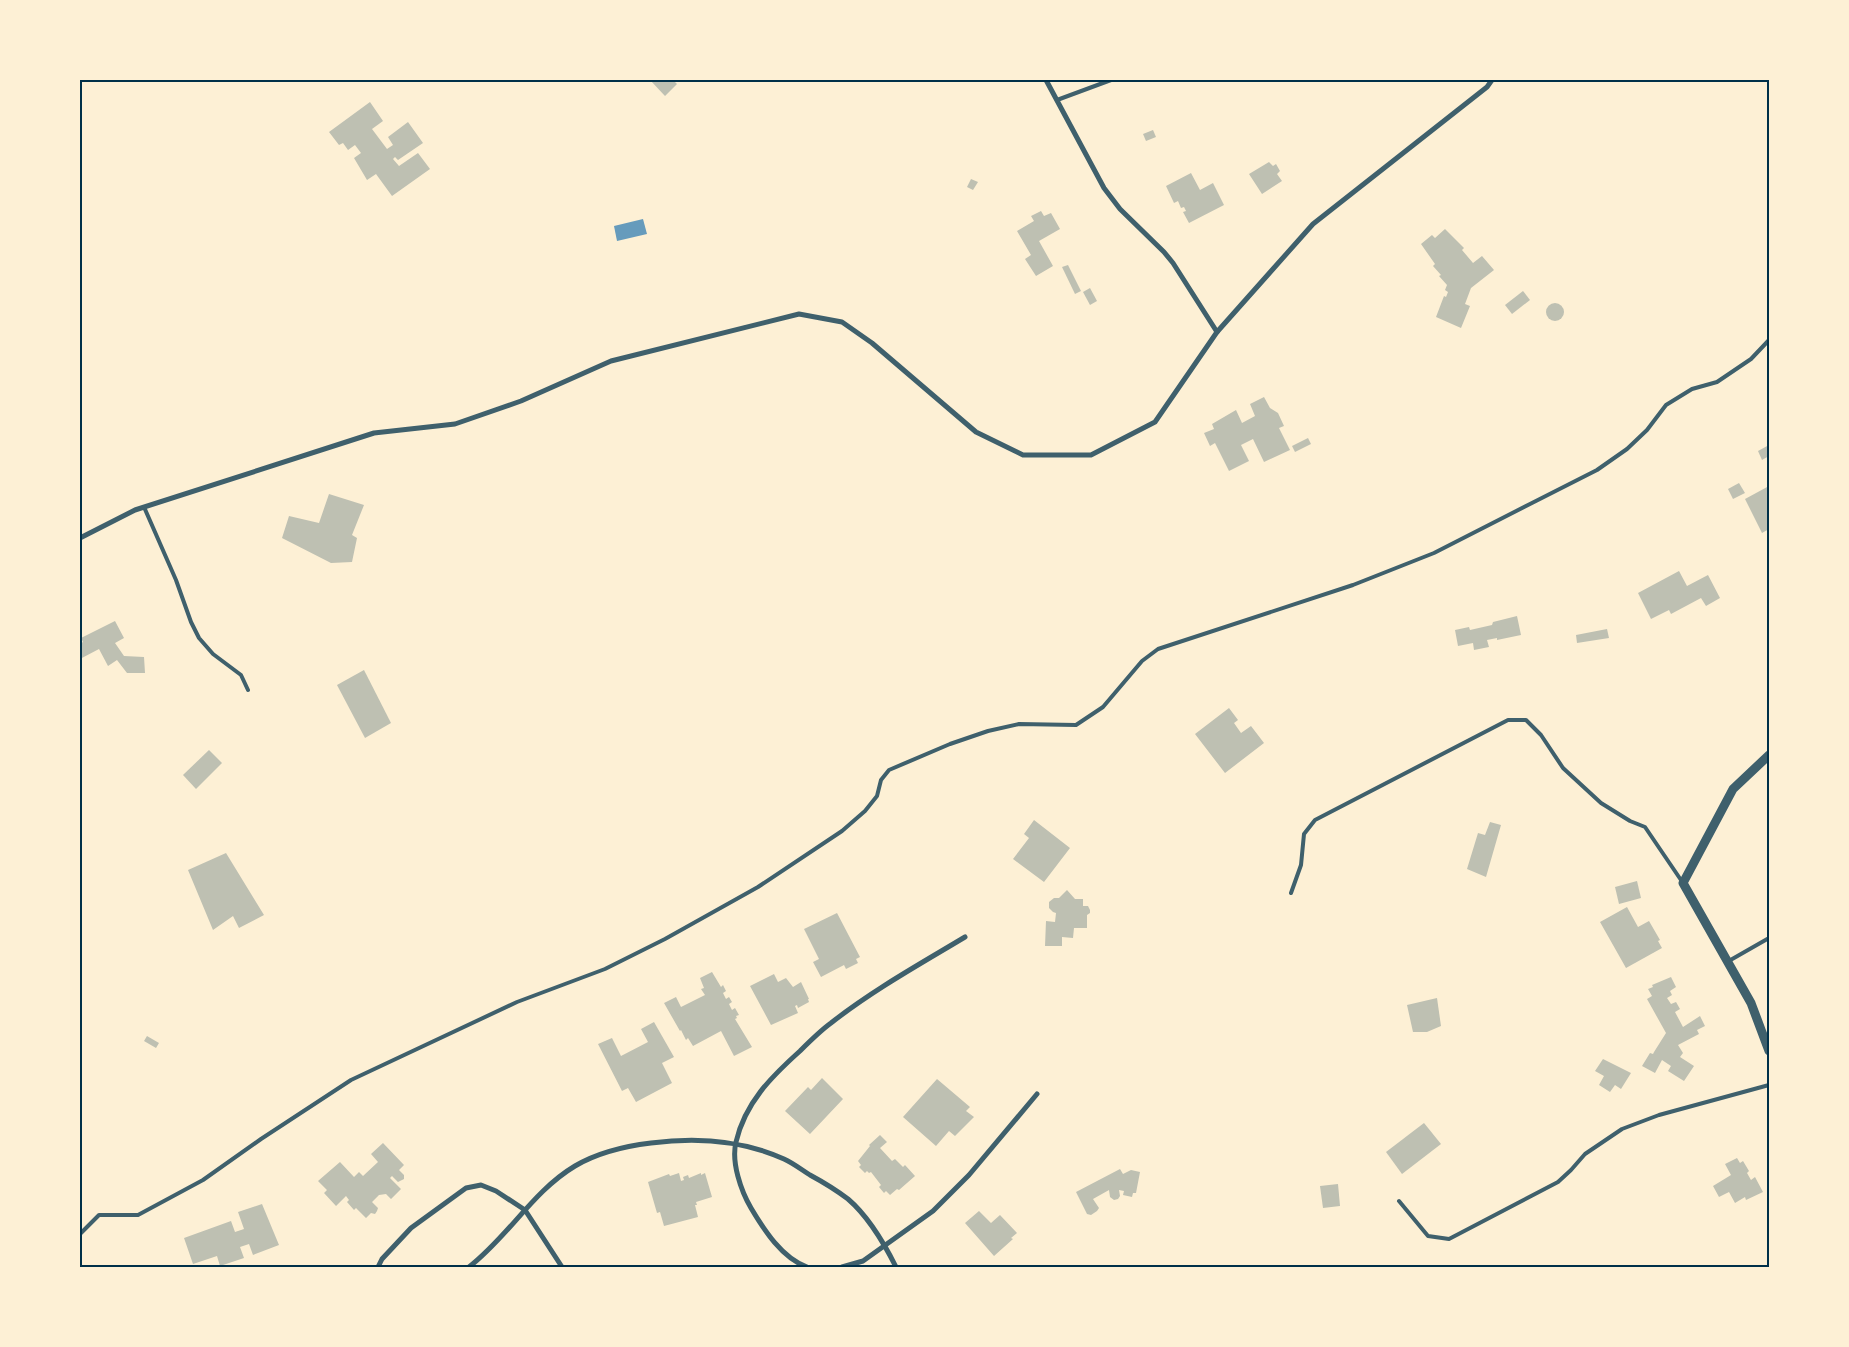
<svg xmlns="http://www.w3.org/2000/svg" width="1849" height="1347" viewBox="0 0 1849 1347" font-family="'DM Sans',sans-serif">
  <rect width="100%" height="100%" fill="#fdf0d5"/>
  <!-- water -->
  <path fill="#669bbc" d="M643,219L647,234L617,241L614,226Z"/>
  <!-- building -->
  <g fill="#bec0b2">
    <path d="M650,80H677L675,82L677,84L665,96Z"/>
    <path d="M370,102L383,121L372,129L387,149L393,145L388,137L408,122L423,143L398,160L395,157L393,159L399,166L418,153L430,169L392,196L376,174L367,180L354,158L361,153L355,145L348,150L343,143L339,145L329,132Z"/>
    <path d="M1153,130L1156,137L1146,141L1143,134Z"/>
    <path d="M1269,162L1273,166L1276,164L1280,171L1277,174L1282,181L1262,194L1249,174Z"/>
    <path d="M1191,173L1200,190L1213,183L1224,205L1189,223L1183,212L1186,211L1184,207L1181,208L1178,201L1174,203L1166,186Z"/>
    <path d="M971,179L978,182L973,190L967,187Z"/>
    <path d="M1041,211L1044,216L1051,213L1060,229L1039,241L1053,266L1036,276L1025,259L1031,255L1017,231L1034,221L1031,216Z"/>
    <path d="M1445,229L1464,248L1462,250L1473,263L1482,256L1494,270L1471,288L1465,304L1470,306L1461,328L1436,317L1444,296L1446,297L1448,292L1445,290L1447,285L1439,276L1441,275L1433,266L1435,264L1421,244L1432,235L1435,238Z"/>
    <path d="M1068,265L1081,291L1075,294L1062,267Z"/>
    <path d="M1090,288L1097,301L1090,305L1083,292Z"/>
    <path d="M1523,291L1530,300L1512,314L1505,305Z"/>
    <circle cx="1555" cy="312" r="9"/>
    <path d="M1264,397L1270,408L1278,413L1284,426L1279,428L1290,450L1264,462L1253,439L1241,445L1249,461L1229,471L1215,443L1210,446L1204,433L1214,429L1212,424L1236,410L1242,423L1255,416L1250,404Z"/>
    <path d="M1308,438L1311,444L1295,452L1292,446Z"/>
    <path d="M1769,445V456L1762,460L1758,451Z"/>
    <path d="M1739,483L1745,493L1733,499L1728,489Z"/>
    <path d="M1769,486V529L1762,533L1745,499Z"/>
    <path d="M329,494L364,505L352,535L357,538L352,562L331,563L282,538L289,516L319,523Z"/>
    <path d="M1679,571L1687,586L1708,575L1720,598L1706,606L1701,598L1671,614L1669,610L1651,619L1638,593Z"/>
    <path d="M1517,616L1521,635L1497,640V638L1487,640L1489,647L1474,650L1473,643L1458,646L1455,630L1469,627L1470,630L1492,625L1493,622Z"/>
    <path d="M115,621L124,638L115,643L124,656L144,657L145,673H127L117,660L108,666L99,649L80,659V644L83,642L81,638Z"/>
    <path d="M1607,629L1609,638L1577,643L1576,635Z"/>
    <path d="M364,670L391,723L365,738L337,685Z"/>
    <path d="M1229,708L1238,720L1234,723L1241,733L1251,726L1264,743L1225,773L1195,734Z"/>
    <path d="M209,750L222,763L196,789L183,775Z"/>
    <path d="M1034,820L1070,848L1044,882L1013,859L1029,838L1024,834Z"/>
    <path d="M1490,822L1501,825L1486,877L1467,869L1478,833L1485,835Z"/>
    <path d="M226,853L264,915L239,928L233,916L213,930L188,870Z"/>
    <path d="M1637,881L1641,898L1619,904L1615,887Z"/>
    <path d="M1067,890L1075,899H1083V906H1088L1090,910V913L1087,915V928H1074L1073,938L1062,937V946H1045L1046,921L1055,922L1056,913L1053,912L1049,908V902L1054,898H1059Z"/>
    <path d="M1627,907L1638,927L1649,921L1660,940L1658,941L1662,948L1626,968L1600,922Z"/>
    <path d="M837,913L860,957L856,959L858,963L846,969L844,965L821,977L813,962L819,959L804,929Z"/>
    <path d="M712,972L721,987L723,985L726,991L723,993L726,999L729,997L732,1002L729,1004L732,1010L735,1008L739,1015L736,1016L737,1018L735,1019L752,1047L734,1056L721,1031L693,1046L688,1038L686,1040L681,1030L680,1031L664,1003L676,997L681,1007L705,995L701,989L704,988L700,978Z"/>
    <path d="M774,974L778,982L786,978L793,987L801,982L809,999H808L809,1002L798,1008L797,1005L795,1006L798,1013L771,1025L750,986Z"/>
    <path d="M1671,977L1676,987L1670,991L1672,995L1667,998L1671,1004L1676,1002L1680,1009L1675,1012L1683,1027L1700,1016L1705,1026L1697,1030L1699,1034L1678,1045L1683,1053L1680,1057L1694,1066L1684,1081L1668,1071L1671,1066L1662,1060L1655,1073L1642,1066L1650,1053L1653,1054L1654,1052L1666,1033L1647,999L1652,996L1648,989L1653,987L1652,985Z"/>
    <path d="M1437,998L1441,1026L1427,1032H1413L1407,1005Z"/>
    <path d="M654,1022L674,1057L662,1063L672,1083L636,1102L628,1088L622,1091L598,1044L612,1038L621,1056L648,1042L641,1029Z"/>
    <path d="M147,1036L159,1043L156,1048L144,1041Z"/>
    <path d="M1603,1059L1631,1073L1621,1089L1615,1085L1610,1092L1599,1085L1604,1076L1595,1071Z"/>
    <path d="M822,1078L843,1099L810,1134L785,1111L808,1087L811,1090Z"/>
    <path d="M937,1079L970,1107L966,1111L974,1117L955,1136L949,1131L936,1146L903,1117Z"/>
    <path d="M1424,1123L1441,1144L1402,1174L1386,1152Z"/>
    <path d="M880,1135L887,1142L880,1148L892,1161L895,1159L903,1167L905,1165L915,1176L899,1190L897,1189L890,1195L886,1191L884,1193L879,1187L881,1185L871,1172L869,1173L867,1171L865,1173L859,1167L861,1165L858,1161L870,1146L869,1145Z"/>
    <path d="M383,1143L404,1165L399,1170L404,1175V1179L398,1182L392,1176L390,1178L401,1189L391,1199L386,1194L379,1195L372,1202L378,1208L377,1211L375,1214L371,1213L366,1218L356,1208L354,1210L347,1202L349,1200L346,1196L336,1206L324,1193L327,1190L318,1181L340,1162L354,1177L359,1172L363,1176L378,1162L371,1154Z"/>
    <path d="M1737,1158L1740,1163L1743,1161L1749,1171L1747,1173L1751,1180L1755,1177L1763,1192L1746,1200L1745,1197L1735,1203L1729,1192L1719,1197L1713,1186L1731,1175L1725,1164Z"/>
    <path d="M1120,1169L1123,1174L1131,1170L1140,1172L1136,1193H1133L1132,1197L1123,1195L1124,1191L1119,1190L1120,1196L1118,1199L1114,1200L1110,1197L1109,1190L1093,1199L1099,1208L1097,1211L1091,1215L1087,1214L1076,1192Z"/>
    <path d="M679,1173L681,1181L684,1180L683,1177L688,1175L689,1178L701,1173V1175L705,1173L712,1197L696,1202L697,1205H695L698,1217L664,1226L660,1212L657,1213L648,1182L669,1174L670,1176Z"/>
    <path d="M1338,1184L1340,1206L1323,1208L1320,1186Z"/>
    <path d="M262,1204L279,1245L253,1255L249,1244L240,1247L244,1258L220,1266L217,1256L193,1264L184,1238L231,1221L235,1232L244,1229L238,1212Z"/>
    <path d="M979,1211L991,1223L1000,1215L1017,1233L1011,1238L1013,1239L994,1256L965,1223Z"/>
  </g>
  <g fill="none" stroke-linecap="round" stroke-linejoin="round">
    <!-- service -->
    <g stroke="#3f606c" stroke-width="4">
      <path d="M1057,100L1111,80"/>
      <path d="M144,507L176,580L191,622L199,638L213,654L241,675L248,690"/>
      <path d="M1291,893L1301,865L1304,834L1315,820L1508,720H1526L1541,735L1563,768L1601,803L1630,821L1645,827L1683,883"/>
      <path d="M1727,962L1769,938"/>
      <path d="M1399,1201L1428,1236L1449,1239L1558,1182L1571,1170L1585,1154L1622,1129L1659,1115L1769,1085"/>
      <path d="M80,1234L99,1215H138L203,1180L261,1139L351,1080L517,1002L605,969L665,939L758,887L842,831L865,811L877,796L881,780L889,770L950,744L988,731L1019,724L1076,725L1103,707L1142,661L1158,649L1353,585L1434,553L1530,504L1597,470L1627,449L1647,430L1666,405L1692,389L1717,382L1751,359L1769,340"/>
    </g>
    <!-- minor -->
    <g stroke="#3f606c" stroke-width="5">
      <path d="M1046,80L1104,188L1120,209L1164,252L1173,263L1217,332"/>
      <path d="M80,538L135,510L374,433L455,424L521,401L611,361L799,314L842,322L872,343L976,432L1023,455H1091L1155,422L1217,332L1313,224L1487,87L1492,80"/>
      <path d="M378,1267L382,1259L411,1228L466,1188L481,1185L496,1191L525,1210L562,1267"/>
      <path d="M469,1267C508,1237 533,1191 575,1166C597,1153 626,1146 651,1143C696,1137 742,1140 784,1159C793,1163 802,1170 810,1175C823,1182 836,1190 848,1199C869,1217 884,1243 896,1267"/>
      <path d="M807,1267C782,1258 764,1230 751,1208C741,1191 731,1162 736,1142C745,1103 771,1077 800,1051C810,1041 820,1031 831,1023C873,990 920,964 965,937"/>
      <path d="M842,1267L863,1261L933,1211L969,1175L1037,1094"/>
    </g>
    <!-- tertiary -->
    <path stroke="#3f606c" stroke-width="9" d="M1769,755L1733,789L1683,883L1751,1003L1769,1051"/>
  </g>
  <!-- border -->
  <rect width="1849" height="1347" fill="none" stroke="#fdf0d5" stroke-width="162"/>
  <rect x="81" y="81" width="1687" height="1185" fill="none" stroke="#003049" stroke-width="2"/>
</svg>
